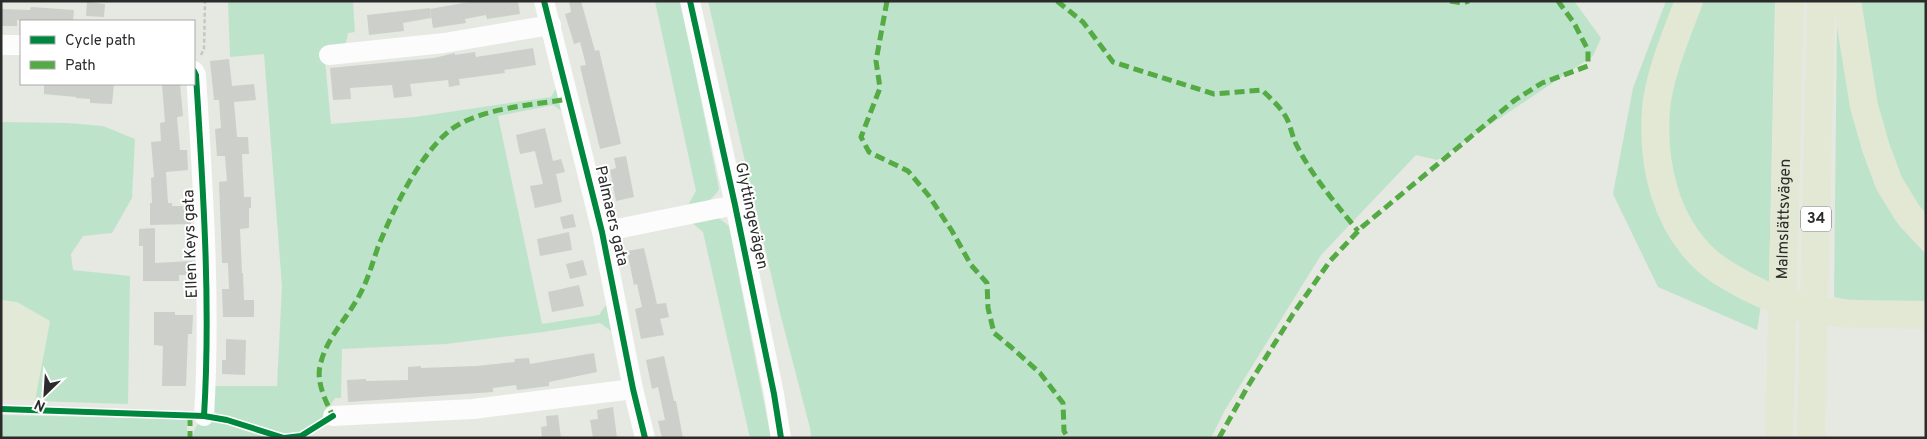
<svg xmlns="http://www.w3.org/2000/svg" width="1927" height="439" viewBox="0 0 1927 439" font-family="Overpass,sans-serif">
  <rect width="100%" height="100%" fill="#e6e8e2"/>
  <!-- education -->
  <path fill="#e2ead7" d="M1,300L17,302L50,321L35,401L1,399Z"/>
  <!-- green -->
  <g fill="#bee3cb">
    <path d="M228,1H353L355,32L348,33L345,47L325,60L331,124L415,117L551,97L557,87L563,112L553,105L498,116L542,324L599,315L606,305L611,331L600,323L543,332L446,344L342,349L341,398H335L323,417L316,424L300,433L291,435L277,434L237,419L211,414L214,386H277L282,286L264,54L230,57Z"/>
    <path d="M655,1H681L719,189C711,203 702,204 687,207L696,191Z"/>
    <path d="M708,1H1574L1601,38L1593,56L1437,160L1416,155L1321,255L1225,410L1211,438H811L810,428L780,313Z"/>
    <path d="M1666,1H1678L1654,201L1761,305L1757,330L1658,287L1613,194L1633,88Z"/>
    <path d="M1700,1H1775L1769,285L1711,251L1682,210L1666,150L1667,99Z"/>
    <path d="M1858,1H1926V217L1901,179L1881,129Z"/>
    <path d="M1837,23L1870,171L1899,225L1926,254V304L1852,301L1834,297Z"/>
    <path d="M1,122L68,123L103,126L135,139L132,198L112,233L83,236L71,254L73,270L130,276L128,404L35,401L50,321L17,302L1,300Z"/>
    <path d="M711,217L720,219L729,226L771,438H750L703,232L690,221Z"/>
    <path d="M1,415L187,419V438H1Z"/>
    <path d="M204,420L227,422L272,438H193C194,428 196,425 204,420Z"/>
  </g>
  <!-- building -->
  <g fill="#cdcfca">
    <path d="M474,1H518L520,14L487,19L486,15L465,19L466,23L433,28L430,9Z"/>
    <path d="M569,1H581L595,51L599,50L621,144L600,149L580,66L586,65L580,42L574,44L565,14L571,12Z"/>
    <path d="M87,2L105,4L104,17L86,16Z"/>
    <path d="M31,7L74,10L73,21L17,20V26H1V9L30,10Z"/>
    <path d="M430,8L431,18L403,23L404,31L369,35L367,15Z"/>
    <path d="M533,48L536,65L504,70L505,73L459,79L460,85L449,87L448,80L410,84L412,96L394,98L392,85L350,88L351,99L333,100L330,68L434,58L455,53V55L475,52L476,57Z"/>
    <path d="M229,59L232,86L254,84L256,100L234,102L237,137H248L249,154H242L244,197H251V208H249V228L240,229L242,273H243L244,300H254V317H223L222,289H229L228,263H222L219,182L227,181L225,156H217L215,129L221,128L219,100H214L210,61Z"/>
    <path d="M44,84H114L112,104L90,103V99L76,98V97L44,94Z"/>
    <path d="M180,84L183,116L177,117L180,150H187L188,170L166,172L168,203H172V206H190L191,224L150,225V203H152L151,178L154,177L151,142L161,141L160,123L165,122L162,85Z"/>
    <path d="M545,128L553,161L561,159L565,172L556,174L562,202L535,208L530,186L543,184L535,151L520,154L516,135Z"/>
    <path d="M626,156L634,197L616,201L610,170L616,168L614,158Z"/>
    <path d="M573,214L576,227L563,229L560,217Z"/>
    <path d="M155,228V263L192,261V275H179V281H143V246H139V229Z"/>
    <path d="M569,232L572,250L540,256L537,239Z"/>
    <path d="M644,248L657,304L666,303L669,317L660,319L664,335L641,339L635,309L642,307L637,284L634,285L627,251Z"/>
    <path d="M583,260L587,275L570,279L566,264Z"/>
    <path d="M579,285L584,306L552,312L548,292Z"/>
    <path d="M154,312H175V315H193L192,334H188L186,386H162L163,346L154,345Z"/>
    <path d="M226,339L246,340L245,375L222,374V360H226Z"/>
    <path d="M594,353L597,372L549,382V386L517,390L516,385L493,388V392L348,402L347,380L366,379V381L408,380V367L421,366V368L476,366L515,362L514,359L529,358L530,364Z"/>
    <path d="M664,356L674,401H676L683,438H662L658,421L665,420L658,387L652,389L646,360Z"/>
    <path d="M613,407L617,438H593L590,420L598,419L597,410Z"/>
    <path d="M558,415L561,438H542L541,427L547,426L546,416Z"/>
  </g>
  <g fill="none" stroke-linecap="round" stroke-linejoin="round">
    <!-- path -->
    <path stroke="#c6c6c6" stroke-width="2.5" stroke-dasharray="4 2.5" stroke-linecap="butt" d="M201,55L204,49L205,1"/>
    <!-- minor -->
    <g stroke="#fbfcfb" stroke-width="20">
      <path d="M544,1L602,232L633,389L645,438"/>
      <path d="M690,1L735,205L774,394L781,438"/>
      <path d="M1,45H21"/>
      <path d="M329,55L444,43L551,25"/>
      <path d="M194,71L196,75C203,189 211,302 204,416"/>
      <path d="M602,232L735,205"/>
      <path d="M333,416L473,409L633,389"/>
    </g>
    <!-- highway -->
    <g stroke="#e3e8d4" stroke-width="28">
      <path d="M1689,1C1677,32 1658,78 1656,110C1652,164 1665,222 1706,260C1718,271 1733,279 1748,287C1766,296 1787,305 1808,309C1846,316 1887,314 1926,315"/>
      <path d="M1847,1L1864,106L1876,148L1889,183L1908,214L1926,234"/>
      <path id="s1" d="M1779,438L1790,1"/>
      <path d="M1811,438L1821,1"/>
    </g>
    <!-- quiet -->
    <g stroke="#54ab44" stroke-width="5" stroke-dasharray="10 5" stroke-linecap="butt">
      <path d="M887,1L876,61L880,88L861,137L869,152L908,171L929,196L952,231L971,265L987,283L988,308L994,333L1011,347L1040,373L1063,403L1064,431L1068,438"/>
      <path d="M1057,1L1083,22L1113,62L1214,94L1262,90C1271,99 1281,107 1287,119C1291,127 1292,136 1296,144C1312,176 1336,204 1358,231"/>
      <path d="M1450,1L1463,3L1469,1"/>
      <path d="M190,416V438"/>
      <path d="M330,418L333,416C325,400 315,380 321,362C327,338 347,318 359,296C368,280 372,264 378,247C393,210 418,157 449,131C478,108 533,105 569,99"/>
      <path d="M1219,438L1248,386L1293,314L1330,261L1362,227L1515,100L1542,83L1588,66V50L1574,23L1558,1"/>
    </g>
    <!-- cycleway casing -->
    <g stroke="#fff" stroke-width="9">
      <g id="cycleway">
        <path d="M544,1L602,232L633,389L645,438"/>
        <path d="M690,1L735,205L774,394L781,438"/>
        <path d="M194,71L196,75C203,189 211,302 204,416"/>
        <path d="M1,409L204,416L227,420L284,438L301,436L333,416"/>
      </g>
    </g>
    <!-- cycleway -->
    <use href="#cycleway" stroke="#00873e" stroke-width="6"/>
  </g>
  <g text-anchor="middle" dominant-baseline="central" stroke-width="4" stroke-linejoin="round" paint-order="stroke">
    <!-- shield labels -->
    <rect fill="#fff" stroke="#6b6b6b" stroke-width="1" x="1801" y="206.5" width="30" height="25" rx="4"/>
    <g font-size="15" font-weight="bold" fill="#2b2b2b">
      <text x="1816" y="219">34</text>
    </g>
    <!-- street labels -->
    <g font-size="16" fill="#2b2b2b" stroke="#fff">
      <text transform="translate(611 216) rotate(77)">Palmaers gata</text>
      <text transform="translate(751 216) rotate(78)">Glyttingevägen</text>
      <text stroke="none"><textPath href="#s1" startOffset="219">Malmslättsvägen</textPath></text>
      <text transform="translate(191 244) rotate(-92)">Ellen Keys gata</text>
    </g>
  </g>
  <!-- border -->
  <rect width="1927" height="439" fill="none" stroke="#2b2b2b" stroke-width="5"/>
  <!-- legend -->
  <rect x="20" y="20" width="175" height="65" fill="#ffffff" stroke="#aaaaaa"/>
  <rect x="30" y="36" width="25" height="8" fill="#00873e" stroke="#aaaaaa"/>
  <text x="65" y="45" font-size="15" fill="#2b2b2b">Cycle path</text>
  <rect x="30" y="61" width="25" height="8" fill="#54ab44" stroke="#aaaaaa"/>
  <text x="65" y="70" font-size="15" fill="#2b2b2b">Path</text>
  <!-- north arrow -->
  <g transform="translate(45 394) rotate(205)" stroke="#ffffff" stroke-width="4" paint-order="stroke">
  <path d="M0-4L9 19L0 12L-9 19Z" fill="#2b2b2b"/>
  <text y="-8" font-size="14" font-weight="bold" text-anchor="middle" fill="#2b2b2b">N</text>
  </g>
</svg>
